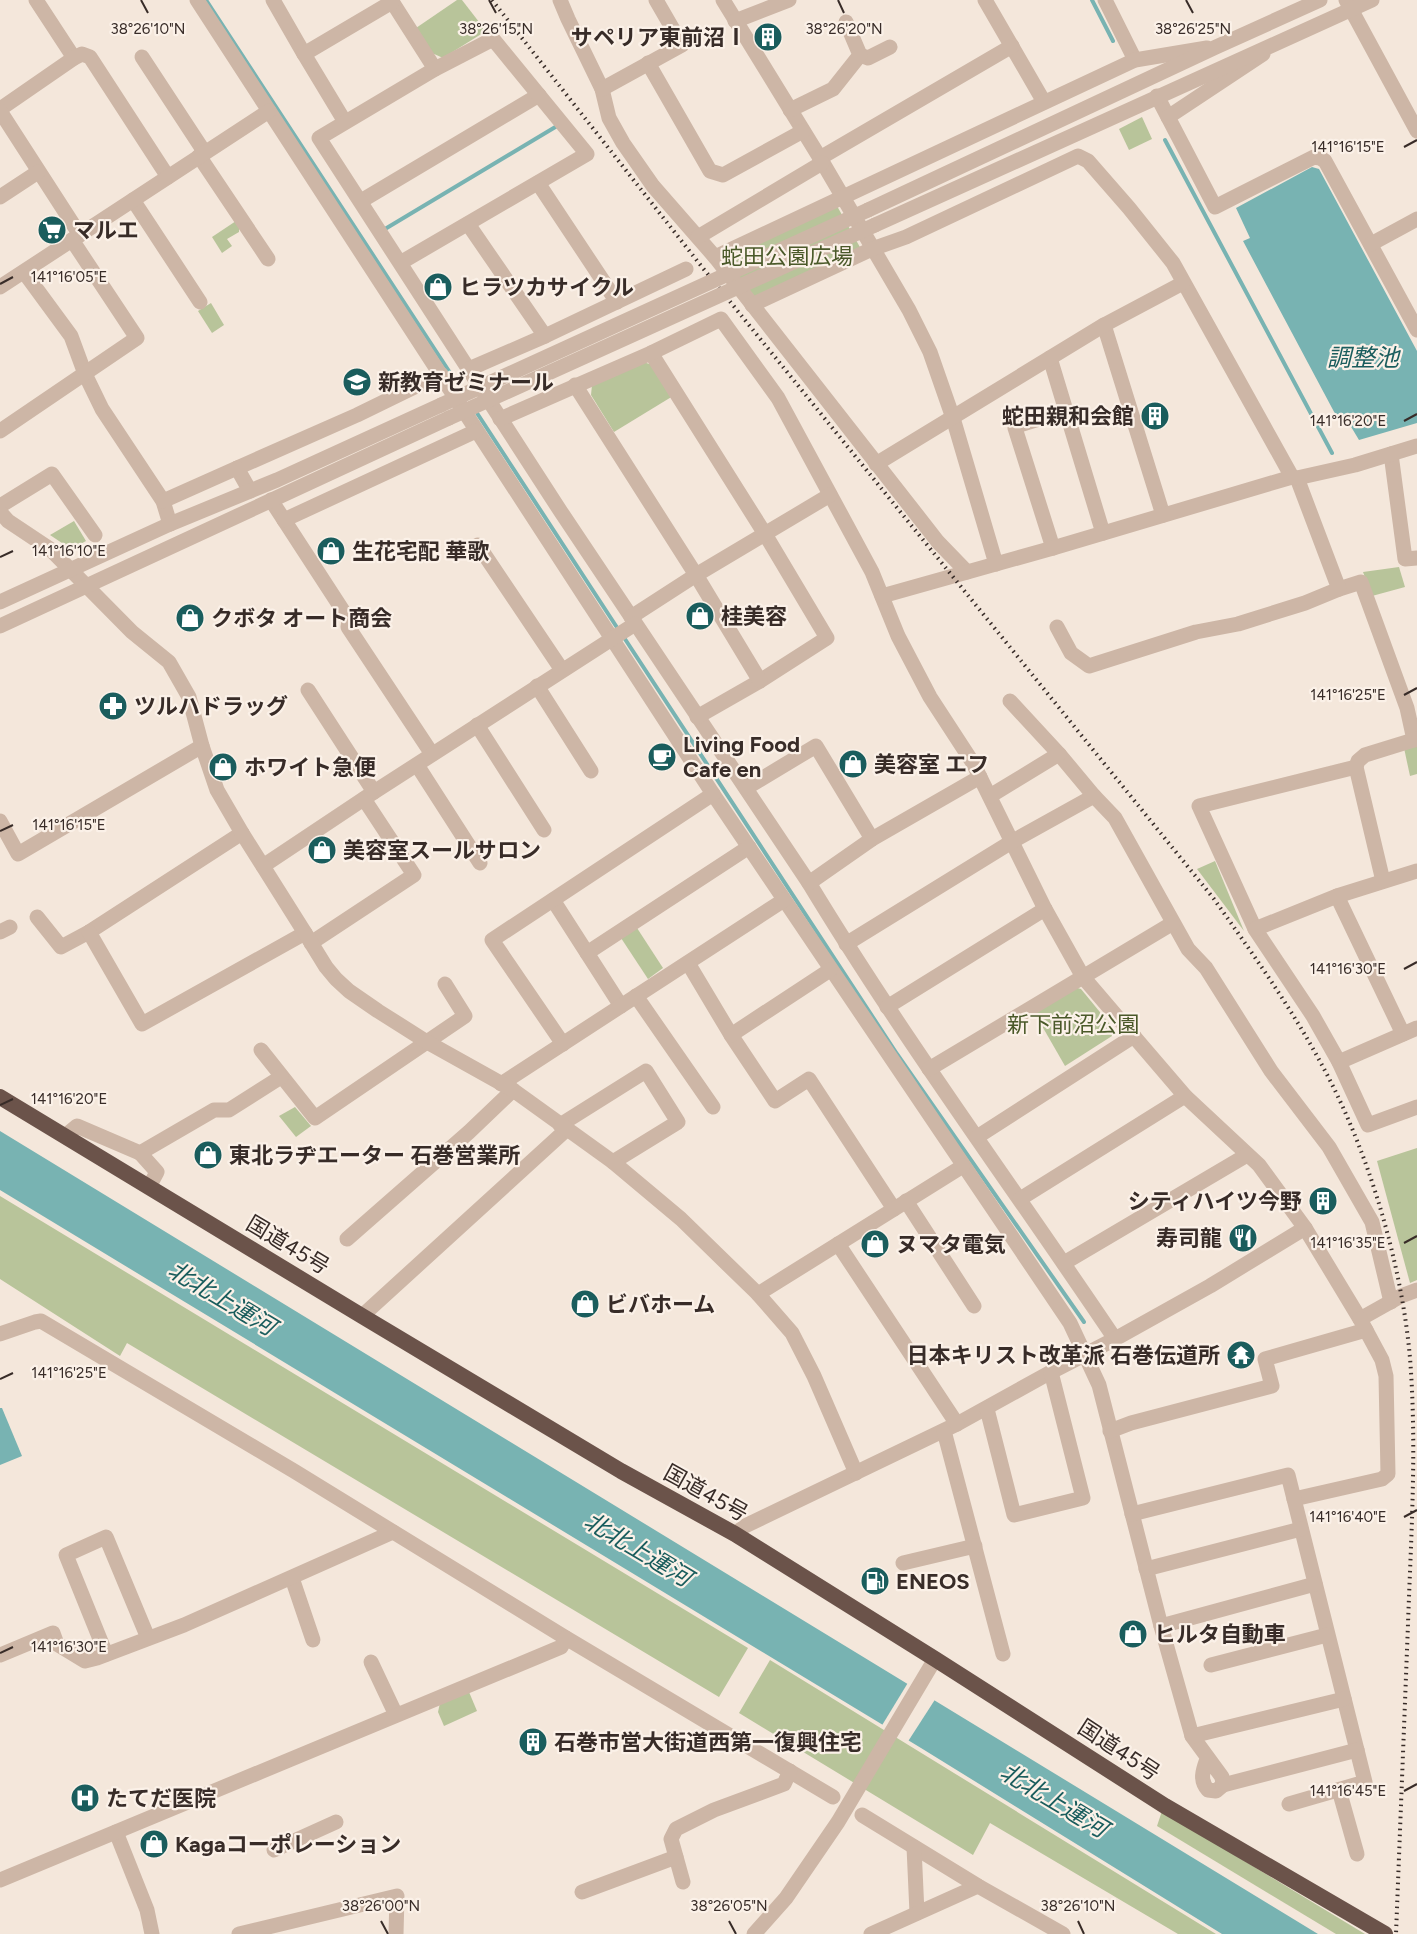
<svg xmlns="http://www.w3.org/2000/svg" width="1417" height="1934" viewBox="0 0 1417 1934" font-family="Figtree,'Noto Sans JP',sans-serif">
  <rect width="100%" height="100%" fill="#f4e7db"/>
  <!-- green -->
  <g fill="#b8c49a">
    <path d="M457,0H462L486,31L443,58L432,53L416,28Z"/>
    <path d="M1142,117L1152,139L1129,150L1119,129Z"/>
    <path d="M837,206L861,249L752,299L724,258Z"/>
    <path d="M236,221L239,226V232L227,239L232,246L222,253L212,237Z"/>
    <path d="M211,303L224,325L212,333L198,311Z"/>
    <path d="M643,362L653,365L673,396L614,432L591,395L592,385Z"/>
    <path d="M74,521L86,541L71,549L50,535Z"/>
    <path d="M1399,567L1405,587L1372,596L1363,572Z"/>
    <path d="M1417,745V774L1410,776L1404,748Z"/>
    <path d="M1215,861L1244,931L1197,869Z"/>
    <path d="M637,928L663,968L648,979L621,938Z"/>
    <path d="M1074,987L1081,989L1113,1028L1112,1036L1065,1066L1034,1012Z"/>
    <path d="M295,1107L311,1126L296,1137L279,1116Z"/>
    <path d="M1417,1148V1280L1410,1283L1377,1161Z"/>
    <path d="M0,1196L748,1648L719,1697L127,1343L120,1356L0,1279Z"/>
    <path d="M770,1660L1216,1934H1178L990,1823L973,1855L739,1713Z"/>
    <path d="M469,1692L477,1711L444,1726L438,1712L440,1703Z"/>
    <path d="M1162,1811L1365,1934H1336L1157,1826Z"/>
  </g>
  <!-- water -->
  <g fill="#78b3b2">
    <path d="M1312,167L1319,169L1417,351V423L1359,440L1347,420L1340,423L1243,241L1250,238L1236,208Z"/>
    <path d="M0,1131L1318,1934H1222L921,1748L0,1190Z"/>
    <path d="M0,1408H2L22,1456L0,1465Z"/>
  </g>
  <!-- pier -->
  <path fill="#f4e7db" d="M909,1681L936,1698L907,1743L881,1727Z"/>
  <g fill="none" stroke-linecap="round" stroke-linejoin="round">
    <!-- stream -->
    <g stroke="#78b3b2" stroke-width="4">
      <path d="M206,0L462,391"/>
      <path d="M1092,0L1113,41"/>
      <path d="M1165,140L1332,453"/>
      <path d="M385,229L557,126"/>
      <path d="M475,410L618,629"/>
      <path d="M623,636L897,1054L1084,1322"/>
    </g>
    <!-- minor -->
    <g stroke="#cdb6a6" stroke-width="15">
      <path d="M36,0L74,58"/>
      <path d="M197,0L713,794L1070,1323L1099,1385L1161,1626L1192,1736L1222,1777L1223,1785L1216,1791L1208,1790C1199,1780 1203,1770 1207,1759"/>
      <path d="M273,0L304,54"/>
      <path d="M391,0L435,69"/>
      <path d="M560,0L568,19L602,89L609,118L623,143L653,186L715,257L938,542L967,572"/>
      <path d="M723,0L820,158L909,310L930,352L953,418L996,564"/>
      <path d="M985,0L1044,102"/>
      <path d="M1105,0L1135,60"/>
      <path d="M735,21L789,0"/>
      <path d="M860,55L868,58L890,47"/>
      <path d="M142,57L205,153"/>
      <path d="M648,63L710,171L723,175L803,131"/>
      <path d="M602,89L682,45L656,0"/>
      <path d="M1157,96L1215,207L1314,157L1320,158L1325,161L1417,330"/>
      <path d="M0,109L74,58L82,54L90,57L168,177"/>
      <path d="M790,110L833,89L860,55L846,22"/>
      <path d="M0,111L80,235"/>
      <path d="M1168,117L1263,54"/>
      <path d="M345,122L304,54L392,2"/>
      <path d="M199,156L268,259"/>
      <path d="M820,158L1012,46"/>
      <path d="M538,183L617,302"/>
      <path d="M0,197L38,172"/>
      <path d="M133,200L200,302"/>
      <path d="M361,201L539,95"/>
      <path d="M468,224L545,336"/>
      <path d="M698,237L822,163"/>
      <path d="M1371,244L1417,219"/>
      <path d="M715,257L1135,60L1207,48"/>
      <path d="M400,263L587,154L493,39L435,69L319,138L561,512L809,883C904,1040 1013,1187 1115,1339L1051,1372L957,1424L745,1526L735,1534"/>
      <path d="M24,272L71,336L85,374L102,409L163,501L170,524"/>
      <path d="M0,287L269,111"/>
      <path d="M752,305L872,249L906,237L1078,156L1088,161L1129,208L1173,263L1292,477"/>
      <path d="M1104,325L1163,515"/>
      <path d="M651,353L765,534L827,638L760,681L697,717"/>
      <path d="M1050,358L1103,533"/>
      <path d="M469,369L545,336L686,269"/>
      <path d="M575,385L696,575L760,681"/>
      <path d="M500,419L651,353L721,319L778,398L872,572L898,636L930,697L973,763L1045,909L1083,977L1185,1096L1259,1165L1305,1228L1210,1286L1115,1339"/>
      <path d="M0,431L137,338L72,240"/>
      <path d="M1391,454L1405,559L1417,558"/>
      <path d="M876,464L1104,325L1183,283"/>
      <path d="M250,491L237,468L357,415L441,374"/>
      <path d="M271,500L349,620L348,627L432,754"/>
      <path d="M163,501L237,468"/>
      <path d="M0,506L52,474L95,535"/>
      <path d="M284,520L476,431"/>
      <path d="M478,545L562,670"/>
      <path d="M1053,548L1015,428L1016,426L1065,411"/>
      <path d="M1339,589L1361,582L1407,708L1414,740"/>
      <path d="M631,617L696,575L830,495"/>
      <path d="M1057,627L1071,653L1089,666L1196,632L1238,624L1305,603L1339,589L1297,478"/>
      <path d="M537,686L591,771"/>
      <path d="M308,690L374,792"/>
      <path d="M1010,701L1059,754L1094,796L1115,818L1188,949L1206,968L1271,1071L1329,1147L1372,1222L1391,1302"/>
      <path d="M477,725L544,830"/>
      <path d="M417,765L480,863"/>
      <path d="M1356,767L1199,806L1255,929L1313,1016L1339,1062L1368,1125L1417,1107"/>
      <path d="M746,788L816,746L872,839"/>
      <path d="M990,796L1059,754"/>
      <path d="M0,821L18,854L202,746"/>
      <path d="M263,866L374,792L635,624"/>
      <path d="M1383,881L1356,767L1358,761L1365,755L1417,739"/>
      <path d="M809,883L872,839L980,777"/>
      <path d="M1337,896L1403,1034"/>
      <path d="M553,900L621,1006"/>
      <path d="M37,917L61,947L89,932L242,833"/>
      <path d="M1255,929L1337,896L1417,871"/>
      <path d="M0,932L10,927"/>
      <path d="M89,932L142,1024L305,933"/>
      <path d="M311,943L414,875L364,799"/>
      <path d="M846,944L1013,841L1094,796"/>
      <path d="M587,953L749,847"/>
      <path d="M688,963L731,1035L775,1101L809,1079L894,1209"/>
      <path d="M636,996L713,1107"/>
      <path d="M887,1007L1045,909"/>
      <path d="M731,1035L830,970"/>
      <path d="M563,1044L492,940L713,794"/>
      <path d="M261,1050L315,1118L465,1016L445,984"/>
      <path d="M1339,1062L1417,1028"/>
      <path d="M929,1069L1173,923"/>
      <path d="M501,1084L784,900"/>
      <path d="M560,1125L646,1071L678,1122L613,1162"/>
      <path d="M65,1136L77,1126L140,1153L214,1110H229L281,1077"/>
      <path d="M977,1137L1134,1036"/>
      <path d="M140,1153L157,1172L149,1187"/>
      <path d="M1020,1199L1185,1096"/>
      <path d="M906,1201L974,1306"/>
      <path d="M1305,1228L1360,1319L1401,1296L1417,1290"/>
      <path d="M347,1239L469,1132L513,1090"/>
      <path d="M838,1244L957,1424"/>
      <path d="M1064,1263L1247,1155"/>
      <path d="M758,1294L963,1166"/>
      <path d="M362,1316L566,1130"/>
      <path d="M0,1334L35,1322L41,1321L294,1471L566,1638L833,1797"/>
      <path d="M987,1409L1014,1515L1083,1498L1051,1372"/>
      <path d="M944,1431L1003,1654"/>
      <path d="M1110,1431L1131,1423L1272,1386L1265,1359L1366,1330"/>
      <path d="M1294,1499L1382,1479L1388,1474L1386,1376L1382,1360L1360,1319"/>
      <path d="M1132,1514L1288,1475L1365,1782L1289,1804"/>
      <path d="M903,1563L975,1546"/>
      <path d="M1146,1569L1301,1529"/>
      <path d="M292,1578L313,1640"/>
      <path d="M1161,1626L1315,1584"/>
      <path d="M106,1654L66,1555L106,1537L148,1638"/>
      <path d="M0,1655L53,1633L57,1644L85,1661L97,1658L184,1625L393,1532"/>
      <path d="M371,1662L396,1715"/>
      <path d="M1211,1665L1327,1635"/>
      <path d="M1192,1736L1344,1699"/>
      <path d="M1223,1785L1357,1750"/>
      <path d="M1339,1790L1357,1854"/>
      <path d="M862,1815L978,1886L1063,1934"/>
      <path d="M116,1832L147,1910L152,1934"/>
      <path d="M914,1847L917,1913"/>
      <path d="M274,1850L336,1822"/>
      <path d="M0,1880L561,1647L566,1638"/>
      <path d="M683,1882L671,1839L676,1829L714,1810L784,1784L790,1771"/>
      <path d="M582,1892L676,1857"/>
      <path d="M239,1934L397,1896L396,1934"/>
      <path d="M871,1934L978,1886"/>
    </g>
    <!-- tertiary -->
    <g stroke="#cdb6a6" stroke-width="15">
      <path d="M1346,0L1417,131"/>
      <path d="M868,210L1216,47L1320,0"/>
      <path d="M875,225L1372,0"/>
      <path d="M0,512L8,521L50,549L132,632L169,662L189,697L202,746L217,790L242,833L305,933L326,967L336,979L349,991L378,1011L427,1042L513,1090L613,1162L681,1219L758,1294L792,1333L814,1376L856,1473"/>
      <path d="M882,596L1053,548L1292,477L1297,478L1355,465L1417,446"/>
      <path d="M0,602L170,524L277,480L441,405"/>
      <path d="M0,626L449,418"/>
      <path d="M754,1934L786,1898L838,1822L935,1659"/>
    </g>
    <!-- trunk -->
    <path stroke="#6b534a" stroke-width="16" d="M0,1097L362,1316L621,1471L735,1534L935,1659L1165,1806L1385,1934"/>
    <!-- rail -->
    <path stroke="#382c28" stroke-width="4" stroke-dasharray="1.5 4.5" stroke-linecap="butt" d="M492,0L702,267L1214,899C1262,967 1311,1035 1345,1112C1378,1186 1403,1278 1410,1358C1417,1447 1411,1536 1408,1624C1404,1728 1400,1831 1396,1934"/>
    <!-- tertiary-bridge -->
    <g stroke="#cdb6a6" stroke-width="15">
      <path d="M441,405L868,210"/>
      <path d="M449,418L875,225"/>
    </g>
  </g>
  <!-- ticks -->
  <path fill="none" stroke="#382c28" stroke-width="2" d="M141,0L148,13M489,0L496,13M838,0L844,13M1186,0L1193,13M1404,147L1417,140M0,284L13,277M1404,421L1417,414M0,557L13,551M1404,695L1417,688M0,831L13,825M1404,969L1417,962M0,1105L13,1099M1404,1243L1417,1236M0,1379L13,1373M1404,1517L1417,1510M0,1653L13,1647M1404,1791L1417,1784M381,1921L388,1934M729,1921L736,1934M1078,1921L1084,1934"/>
  <!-- icons -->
  <defs>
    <g id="building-disc" transform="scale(1.5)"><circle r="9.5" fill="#1a5d5d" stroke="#fbf1e8"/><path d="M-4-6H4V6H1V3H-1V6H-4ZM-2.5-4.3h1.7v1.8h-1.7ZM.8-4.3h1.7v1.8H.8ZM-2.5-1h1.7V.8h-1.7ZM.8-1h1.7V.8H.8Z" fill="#fff"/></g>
    <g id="supermarket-disc" transform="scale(1.5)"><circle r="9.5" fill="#1a5d5d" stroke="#fbf1e8"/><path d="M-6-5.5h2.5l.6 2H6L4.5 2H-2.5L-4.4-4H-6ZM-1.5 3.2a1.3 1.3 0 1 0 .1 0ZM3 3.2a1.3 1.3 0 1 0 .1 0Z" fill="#fff"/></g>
    <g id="shop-disc" transform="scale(1.5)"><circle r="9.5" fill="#1a5d5d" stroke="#fbf1e8"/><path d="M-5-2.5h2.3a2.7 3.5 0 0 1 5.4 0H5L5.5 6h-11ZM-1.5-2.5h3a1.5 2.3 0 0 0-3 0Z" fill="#fff"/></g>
    <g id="school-disc" transform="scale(1.5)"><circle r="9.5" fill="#1a5d5d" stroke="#fbf1e8"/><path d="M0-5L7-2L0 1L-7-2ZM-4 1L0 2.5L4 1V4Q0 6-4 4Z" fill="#fff"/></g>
    <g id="pharmacy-disc" transform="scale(1.5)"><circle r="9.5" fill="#1a5d5d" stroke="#fbf1e8"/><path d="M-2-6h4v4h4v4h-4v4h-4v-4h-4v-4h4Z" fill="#fff"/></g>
    <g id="cafe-disc" transform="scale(1.5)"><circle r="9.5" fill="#1a5d5d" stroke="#fbf1e8"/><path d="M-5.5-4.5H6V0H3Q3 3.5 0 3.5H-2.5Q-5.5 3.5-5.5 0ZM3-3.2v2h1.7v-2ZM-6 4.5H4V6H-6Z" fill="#fff"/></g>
    <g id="restaurant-disc" transform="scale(1.5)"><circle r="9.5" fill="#1a5d5d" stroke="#fbf1e8"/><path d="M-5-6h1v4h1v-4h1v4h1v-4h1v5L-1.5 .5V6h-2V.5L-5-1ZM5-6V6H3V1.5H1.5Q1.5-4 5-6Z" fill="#fff"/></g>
    <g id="temple-disc" transform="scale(1.5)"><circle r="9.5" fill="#1a5d5d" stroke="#fbf1e8"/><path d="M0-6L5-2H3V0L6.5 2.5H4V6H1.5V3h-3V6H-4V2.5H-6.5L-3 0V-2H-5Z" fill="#fff"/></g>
    <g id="fuel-disc" transform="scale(1.5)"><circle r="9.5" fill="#1a5d5d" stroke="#fbf1e8"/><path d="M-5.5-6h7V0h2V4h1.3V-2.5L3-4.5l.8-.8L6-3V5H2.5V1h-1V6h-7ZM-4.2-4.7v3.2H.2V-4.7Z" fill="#fff"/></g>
    <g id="hospital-disc" transform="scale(1.5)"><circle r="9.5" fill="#1a5d5d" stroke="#fbf1e8"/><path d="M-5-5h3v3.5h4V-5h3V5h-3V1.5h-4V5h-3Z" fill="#fff"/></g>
  </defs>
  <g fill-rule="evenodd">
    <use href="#building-disc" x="768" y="37"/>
    <use href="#supermarket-disc" x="52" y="230"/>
    <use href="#shop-disc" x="438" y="287"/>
    <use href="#school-disc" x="357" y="382"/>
    <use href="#building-disc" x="1155" y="416"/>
    <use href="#shop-disc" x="331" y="551"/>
    <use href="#shop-disc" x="700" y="616"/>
    <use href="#shop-disc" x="190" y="618"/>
    <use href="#pharmacy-disc" x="113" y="706"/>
    <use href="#cafe-disc" x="662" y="757"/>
    <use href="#shop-disc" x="853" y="764"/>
    <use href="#shop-disc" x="223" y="767"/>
    <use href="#shop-disc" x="322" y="850"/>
    <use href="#shop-disc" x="208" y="1155"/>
    <use href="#building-disc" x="1323" y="1201"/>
    <use href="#restaurant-disc" x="1243" y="1238"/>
    <use href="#shop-disc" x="875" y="1244"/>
    <use href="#shop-disc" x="585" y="1304"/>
    <use href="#temple-disc" x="1241" y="1355"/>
    <use href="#fuel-disc" x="875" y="1581"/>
    <use href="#shop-disc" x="1133" y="1634"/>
    <use href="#building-disc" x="533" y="1742"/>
    <use href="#hospital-disc" x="85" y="1798"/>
    <use href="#shop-disc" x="154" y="1844"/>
  </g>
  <g text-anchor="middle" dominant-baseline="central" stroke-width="4.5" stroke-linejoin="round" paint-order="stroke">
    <!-- poi labels -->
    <g font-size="22" font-weight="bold" fill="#382c28" stroke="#fbf1e8" text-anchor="start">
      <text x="747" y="37" text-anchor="end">サペリア東前沼Ⅰ</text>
      <text x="73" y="230">マルエ</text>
      <text x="459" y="287">ヒラツカサイクル</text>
      <text x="378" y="382">新教育ゼミナール</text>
      <text x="1134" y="416" text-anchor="end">蛇田親和会館</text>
      <text x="352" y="551">生花宅配 華歌</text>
      <text x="721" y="616">桂美容</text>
      <text x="211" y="618">クボタ オート商会</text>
      <text x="134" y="706">ツルハドラッグ</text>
      <text x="683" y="744">Living Food<tspan x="683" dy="25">Cafe en</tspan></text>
      <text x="874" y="764">美容室 エフ</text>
      <text x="244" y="767">ホワイト急便</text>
      <text x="343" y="850">美容室スールサロン</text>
      <text x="229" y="1155">東北ラヂエーター 石巻営業所</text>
      <text x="1302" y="1201" text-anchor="end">シティハイツ今野</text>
      <text x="1222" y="1238" text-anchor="end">寿司龍</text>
      <text x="896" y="1244">ヌマタ電気</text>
      <text x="606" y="1304">ビバホーム</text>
      <text x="1220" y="1355" text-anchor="end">日本キリスト改革派 石巻伝道所</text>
      <text x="896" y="1581">ENEOS</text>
      <text x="1154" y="1634">ヒルタ自動車</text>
      <text x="554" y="1742">石巻市営大街道西第一復興住宅</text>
      <text x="106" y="1798">たてだ医院</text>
      <text x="175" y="1844">Kagaコーポレーション</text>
    </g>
    <!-- park labels -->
    <g font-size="22" fill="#4a5929" stroke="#fbf1e8">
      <text x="787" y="256">蛇田公園広場</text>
      <text x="1073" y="1024">新下前沼公園</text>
    </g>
    <!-- street labels -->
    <g font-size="22" fill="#382c28" stroke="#fbf1e8">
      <text transform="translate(288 1245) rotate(31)">国道45号</text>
      <text transform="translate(706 1493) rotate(29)">国道45号</text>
      <text transform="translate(1119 1750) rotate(33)">国道45号</text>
    </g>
    <!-- water labels -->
    <g font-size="24" font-style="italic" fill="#1a5d5d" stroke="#fbf1e8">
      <text x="1363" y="357">調整池</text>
      <text transform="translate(222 1298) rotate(31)">北北上運河</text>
      <text transform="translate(638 1549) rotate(31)">北北上運河</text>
      <text transform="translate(1054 1800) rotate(31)">北北上運河</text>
    </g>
  </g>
  <g font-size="15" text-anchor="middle" fill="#382c28" stroke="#fbf1e8" stroke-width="4.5" stroke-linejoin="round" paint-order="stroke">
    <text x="148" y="34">38°26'10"N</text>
    <text x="496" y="34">38°26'15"N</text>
    <text x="1193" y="34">38°26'25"N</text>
    <text x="844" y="34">38°26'20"N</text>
    <text x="1348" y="152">141°16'15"E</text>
    <text x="69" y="282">141°16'05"E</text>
    <text x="1348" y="426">141°16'20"E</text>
    <text x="69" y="556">141°16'10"E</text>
    <text x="1348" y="700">141°16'25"E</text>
    <text x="69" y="830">141°16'15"E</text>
    <text x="1348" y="974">141°16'30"E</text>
    <text x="69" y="1104">141°16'20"E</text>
    <text x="1348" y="1248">141°16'35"E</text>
    <text x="69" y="1378">141°16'25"E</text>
    <text x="1348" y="1522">141°16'40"E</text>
    <text x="69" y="1652">141°16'30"E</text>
    <text x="1348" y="1796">141°16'45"E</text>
    <text x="381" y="1911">38°26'00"N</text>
    <text x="729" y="1911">38°26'05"N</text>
    <text x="1078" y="1911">38°26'10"N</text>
  </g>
</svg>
